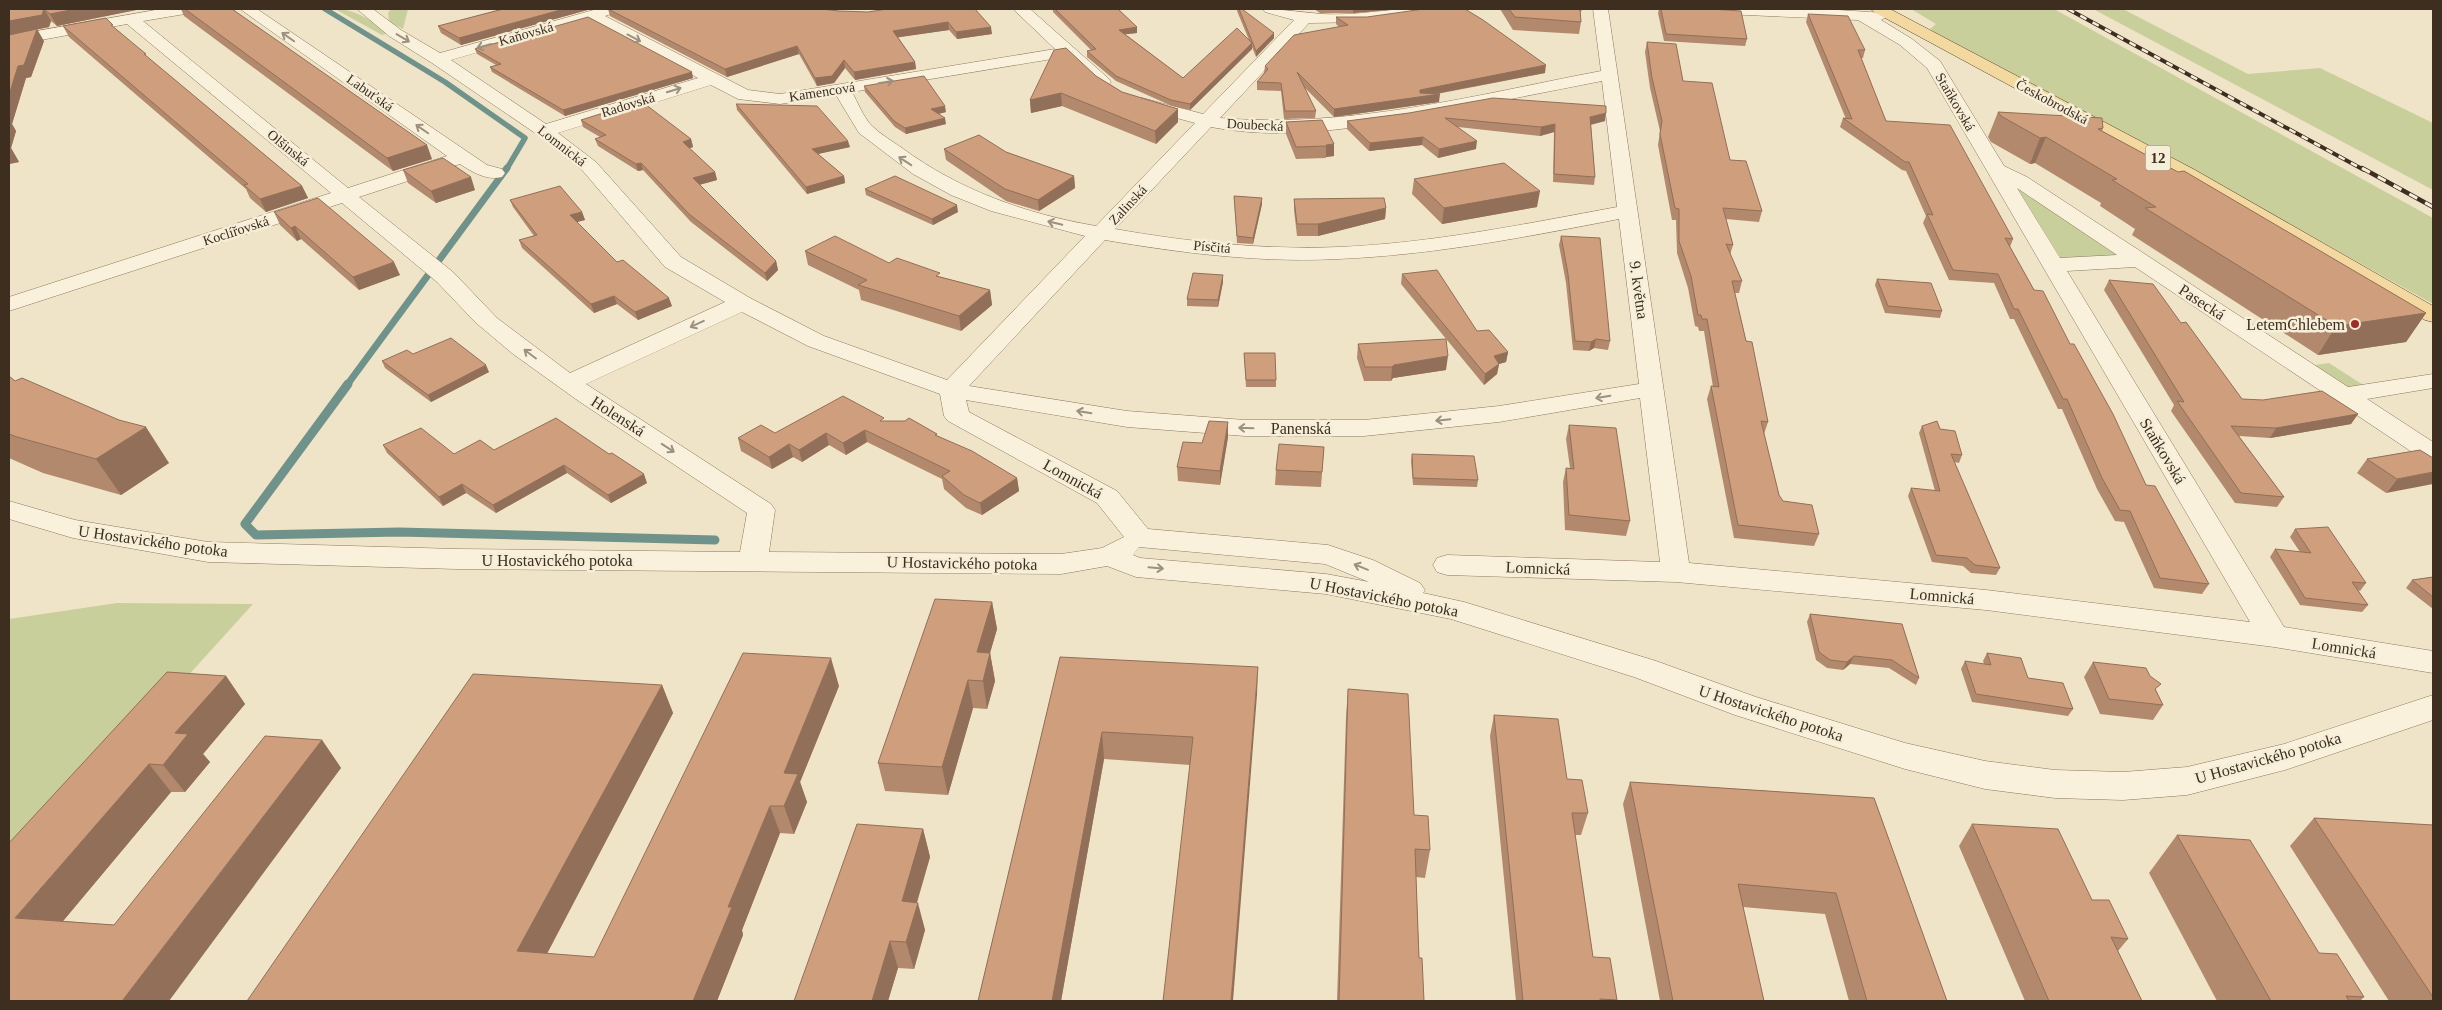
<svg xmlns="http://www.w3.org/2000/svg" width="2442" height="1010" viewBox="0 0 2442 1010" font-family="Georgia,serif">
  <rect width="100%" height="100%" fill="#f0e4c8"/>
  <!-- green -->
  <g fill="#c9cf9b">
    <path d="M335,9C358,9 372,23 392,32L382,35Z"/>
    <path d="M391,9H408L403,29L389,22L388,13Z"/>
    <path d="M1911,9H2054L2433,218V304L2198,173L1938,35L1930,29L1936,24Z"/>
    <path d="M2093,9H2123L2248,74L2320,68L2433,123V190Z"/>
    <path d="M2001,173L2134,259L2054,263Z"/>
    <path d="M2329,363L2371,390L2344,394L2302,367Z"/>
    <path d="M117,603L253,604L9,873V619Z"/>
  </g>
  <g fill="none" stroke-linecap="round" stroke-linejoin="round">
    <!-- stream-far2 -->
    <path stroke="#6f938a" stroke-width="5.5" d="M325,9L445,82L525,138L506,170"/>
    <!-- stream-far1 -->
    <path stroke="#6f938a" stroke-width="7" d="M347,385L507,168"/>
    <!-- stream -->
    <path stroke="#6f938a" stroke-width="9" d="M348,384L245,524L256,535L399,532L715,540"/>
    <!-- street casing -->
    <g stroke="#8d765c" stroke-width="1">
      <path id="street" d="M161,9H193L185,14L143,21L348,188L447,156L240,9H257L487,165L502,169L505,173L502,177C487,181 472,172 460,164L359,197L453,272L497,318L570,373L725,302L665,267L582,170L538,135L432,63L389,36L357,9H373L401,30L440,53L597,9H616L614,13L605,16L748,90L780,94L1055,49L1013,9H1030L1108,78L1111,82L1108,86H1096L1064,57L852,92C858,103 863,116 871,125C880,134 892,141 902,148C959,190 1026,214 1096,226L1195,123L1136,107L1133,103L1136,99L1142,98L1203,114L1294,20L1265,12L1263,9C1291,9 1318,16 1347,14C1375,13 1402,7 1431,9L1423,14L1366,22L1309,23L1220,118C1349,129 1475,95 1601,71L1593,9H1608L1689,563L1986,590L2250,622L1927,68L1900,45L1858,20L1724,14L1716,9H1822L1885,13L1888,16L1881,20L1912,39L1940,61L2004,166L2027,177L2348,387L2433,374V388L2367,399L2433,442V462L2424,460L2135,267L2067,271L2284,627L2433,651V673L2274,647L1986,610L1676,582L1447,575L1437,572L1433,565L1437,558L1447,555L1660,562L1640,398L1499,422L1364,436H1245L1127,427L966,400L969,412L1117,491L1148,529L1328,545L1373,560L1420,583L1425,590L1423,593L1464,602L1656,661L1756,697L1905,743L1985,761L2055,770L2123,772L2187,767L2284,744L2433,695V720L2285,770L2187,795L2123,800L2055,798L1985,789L1905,769L1735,715L1634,677L1451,619L1326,594L1136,577L1107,566L1061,574L457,569L208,562L73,538L9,519V501L75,520L208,542L457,549L740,552L747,513L580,402L513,354L475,322L437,282L342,203L9,311V297L331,193L127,24L9,46V36ZM590,20L698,78L546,124L451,60ZM1602,81L1617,207C1525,224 1433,243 1339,247C1265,250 1188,242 1115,229L1211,127C1283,141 1360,128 1430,114C1488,104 1545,92 1602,81ZM711,85L738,99L780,104L836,95L859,133L913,174L951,195L991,211L1085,236L947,380L824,336L750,298L681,257L596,162L558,133ZM2017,188L2117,255L2060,258ZM1619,219L1639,384L1499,406L1364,420H1245L1127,411L969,386L1105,240C1181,253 1261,263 1338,259C1433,255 1526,237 1619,219ZM742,312L808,346L940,394L944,416L948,421L1097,503L1124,537L1102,548L1061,554L769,552L775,510L771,504L586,384ZM1139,547L1325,564L1369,582L1326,574L1140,558L1133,555Z"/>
    </g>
    <!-- primary casing -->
    <g stroke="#5b4430" stroke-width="1">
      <path id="primary" d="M1871,9H1890L2195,170L2433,306V322L2425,320L2181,178L1874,12Z"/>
    </g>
    <!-- street -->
    <use href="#street" fill="#faf1dc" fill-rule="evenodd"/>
    <!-- primary -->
    <use href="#primary" fill="#f3d9a0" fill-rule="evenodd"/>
    <!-- rail-far1 casing -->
    <g stroke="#3d2e20" stroke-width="4">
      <path id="rail-far1" d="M2068,9L2364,170"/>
    </g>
    <!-- rail casing -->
    <g stroke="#3d2e20" stroke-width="4.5">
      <path id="rail" d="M2362,168L2433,207"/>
    </g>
    <!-- rail-far1 -->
    <use href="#rail-far1" stroke="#f7eed8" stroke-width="2.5" stroke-dasharray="7" stroke-linecap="butt"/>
    <!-- rail -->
    <use href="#rail" stroke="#f7eed8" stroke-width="3" stroke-dasharray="9" stroke-linecap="butt"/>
  </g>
  <!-- wall -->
  <g fill="#b2896c">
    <path d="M9,9H141L57,26L51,21L49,27L18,33L44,41L31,77L26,78L12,124L16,131L11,148L19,162L9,164Z"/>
    <path d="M181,9H232L432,159L393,171L184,16Z"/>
    <path d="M503,9H591L461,45L441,33L438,26Z"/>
    <path d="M608,9L868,12L975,9L992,34L957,39L949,30L898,37L915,62L916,69L855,80L845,68L834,83L817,86L799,54L727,77L610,16Z"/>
    <path d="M1053,9H1118L1137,33L1125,34L1183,78L1249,40L1237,11L1238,9H1242L1274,38L1256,57L1252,47V49L1190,110L1172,106L1116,81L1087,57V51L1091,50L1053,12Z"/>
    <path d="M1314,9H1401L1353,13H1320Z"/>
    <path d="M1500,9H1582L1581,12H1580L1581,22L1579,34L1513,30Z"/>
    <path d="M1659,9H1711L1747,39L1745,46L1664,41L1658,13Z"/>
    <path d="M1808,14L1865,50L1863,58H1861L1886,121L2013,239L2010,247L2034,290L2070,344L2146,485L2209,584L2202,594L2154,588L2124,522L2115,521L2097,489L2062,409H2058L2014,319H2010L1994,283L1949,280L1923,223L1926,216L1906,171L1902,170L1840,127L1843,118L1846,119L1806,22Z"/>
    <path d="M1336,17H1367L1545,73L1437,94L1439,102L1334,117L1304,87L1316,111L1315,118L1284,119L1281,91L1257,90V82L1264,73L1265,66L1339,27L1336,24Z"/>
    <path d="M63,26L116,29L148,58L302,186L308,198L266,212L250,198L246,189L69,37Z"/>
    <path d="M1647,42L1683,81L1730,160L1762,211L1759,222L1726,219L1733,245L1730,255L1742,281L1739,293H1735L1746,341L1768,422L1764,434L1779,495L1783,501L1819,534L1814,546L1734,538L1707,399L1711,386L1713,387L1704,331H1699L1698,327L1695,326L1688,288L1677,253L1676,220H1672L1658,145L1660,131L1650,88L1645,52Z"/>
    <path d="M475,49L693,78L565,116L492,72L490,67L496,65L477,54Z"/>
    <path d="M1096,76L1122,92L1178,109V122L1156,144L1062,106L1031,113L1030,100Z"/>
    <path d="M864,86L946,112L939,114L946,124L906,134L895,127L865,92Z"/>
    <path d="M736,104L850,147L818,154L844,176L845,183L807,194L737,110Z"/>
    <path d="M1998,112L2103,128L2102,131L2426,313L2406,342L2318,355L2132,235L2135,229L2100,206L2101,203L2035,163L2030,164L1991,142L1988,137Z"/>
    <path d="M1409,113L1605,121L1591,125L1595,177L1594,185L1553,182L1554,132L1540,136L1458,127L1476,149L1438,158L1422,145L1369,151L1347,129V121Z"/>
    <path d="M581,120L691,139L693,147L689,148L715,172L717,180L699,185L776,261L778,270L767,281L691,222L643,170L638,171L598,146L595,139L600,137L583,127Z"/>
    <path d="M1322,120L1334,156L1326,157V158L1296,159L1286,134V122Z"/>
    <path d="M944,149L1006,152L1074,176L1075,188L1039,211L1006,201L946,160Z"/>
    <path d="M403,170L475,190L436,203L408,183Z"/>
    <path d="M1414,179L1537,207L1442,224L1412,194Z"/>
    <path d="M865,189L958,212L933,225L866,195Z"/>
    <path d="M1234,196L1262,198V204L1253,244L1237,243Z"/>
    <path d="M1294,199L1386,208L1385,219L1318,236H1297L1294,210Z"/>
    <path d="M510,200L582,212L585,220L577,222L617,262L672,306L638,320L617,304L594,313L522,248L519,240L534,236L513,207Z"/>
    <path d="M274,212L400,275L359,290L301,239L297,241L280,225Z"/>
    <path d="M1561,236L1610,341L1608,350L1594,348L1589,351L1573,350L1566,283L1559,245Z"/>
    <path d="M805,251L889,263L990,290L992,305L961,331L861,300L859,290L808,265Z"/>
    <path d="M1402,274L1477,331L1508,352L1506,362L1499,364L1497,374L1484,385L1401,284Z"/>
    <path d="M1877,279L1942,311L1940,318L1885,313L1875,285Z"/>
    <path d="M2109,280L2181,323L2242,399L2358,414L2351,424L2270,438L2239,436L2284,497L2277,507L2235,503L2171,411L2174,405L2104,290Z"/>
    <path d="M1223,282L1218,307L1187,306V299Z"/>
    <path d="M1358,344L1446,370L1393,378L1391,381H1364L1357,358Z"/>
    <path d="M1244,353L1276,380V387H1246Z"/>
    <path d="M413,354L489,372L431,402L385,368L382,361Z"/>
    <path d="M9,376L15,381L169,463L121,495L43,473L9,458Z"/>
    <path d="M885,421L938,436L1017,478L1019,491L982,515L966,508L944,489L942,479L867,442L846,455L829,445L802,462L793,457L772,469L741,451L738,438Z"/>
    <path d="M1228,422V437L1220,485L1178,481L1177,467L1202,443Z"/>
    <path d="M1569,425L1630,521L1626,536L1565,530L1563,482L1566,468H1570L1566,439Z"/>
    <path d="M1922,426L1940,429L1962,455L1959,463L1954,462L2000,568L1996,575L1971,573L1963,566L1932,562L1908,496L1911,488L1935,491L1919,433Z"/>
    <path d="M383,445L454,454L494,450L647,483L611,503L567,473L496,513L466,493L443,506L387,453Z"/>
    <path d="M1324,447L1321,487L1275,485L1276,470Z"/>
    <path d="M2420,450L2386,493L2357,473L2367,459Z"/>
    <path d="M1412,454L1478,480L1477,487L1413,485L1411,461Z"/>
    <path d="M2295,529L2366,583L2360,591L2358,590L2368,605L2362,612L2300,605L2270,557L2275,549L2300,552L2290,537Z"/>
    <path d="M2433,577V609L2406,588L2412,580Z"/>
    <path d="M992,602L997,629L990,653L995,681L987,709L973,708L948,795L885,791L878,763Z"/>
    <path d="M1810,614L1902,624L1919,678L1916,685L1889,668L1850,664L1843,670L1827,668L1816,660L1807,622Z"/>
    <path d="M1987,653L2028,678L2073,709L2068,716L1972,702L1961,669L1965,661L1984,664L1983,661Z"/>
    <path d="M1060,657L1257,695L1190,765L1104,759L1061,1001H978Z"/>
    <path d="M2093,662L2156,690L2163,705L2153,720L2100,714L2084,677Z"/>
    <path d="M167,672L226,676L245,704L203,754L210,762L185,792H171L63,921L114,925L322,740L341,768L9,1001Z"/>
    <path d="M662,685L673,713L547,954L594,957L839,686L800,782L807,802L794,834L780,833L742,930L743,935L717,1001H247Z"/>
    <path d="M1348,689L1414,815L1430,850L1425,878L1416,877L1419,958L1424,1001H1337L1346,717Z"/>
    <path d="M1494,715L1567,779L1588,813L1581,835H1575L1593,957L1617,1001H1516L1490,736Z"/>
    <path d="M1630,782L1874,798L1947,1001H1849L1825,914L1743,907L1764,1001H1660L1623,804Z"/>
    <path d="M2314,818L2433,825V1001H2389L2290,846Z"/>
    <path d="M1972,824L2092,900L2128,939L2118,951L2142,1001H2025L1959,846Z"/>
    <path d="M923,829L930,857L917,903L925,930L914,969L898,968L888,1001H794Z"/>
    <path d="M2177,835L2319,953L2364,997L2360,1001H2217L2149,873Z"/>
  </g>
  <!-- shaded-wall -->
  <g fill="#916f58">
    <path d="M44,9L51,21L49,27L9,35V21Z"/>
    <path d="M76,9H141L57,26L50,14Z"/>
    <path d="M564,9H591L461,45L459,38Z"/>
    <path d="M1353,9H1401L1353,13Z"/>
    <path d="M948,22L949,30L894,38L893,31Z"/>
    <path d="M991,27L992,34L957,39L956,32Z"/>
    <path d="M1137,27V33L1119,35V30Z"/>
    <path d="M37,29L44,41L31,77L26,78L12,124L16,131L11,148L19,162L9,164V95L18,66Z"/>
    <path d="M1274,33V38L1256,57V51Z"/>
    <path d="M1252,43V49L1190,110V104Z"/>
    <path d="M797,46L799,54L727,77L725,69Z"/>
    <path d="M844,60L845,68L834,83L817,86L815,78Z"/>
    <path d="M915,62L916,69L855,80L854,72Z"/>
    <path d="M1546,65L1545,73L1423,96L1440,94L1439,102L1334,117V109L1420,90Z"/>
    <path d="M692,72L693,78L565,116L563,110Z"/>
    <path d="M1061,93L1062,106L1031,113L1030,100Z"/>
    <path d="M945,106L946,112L932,115L931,109Z"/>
    <path d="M1178,109V122L1156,144L1155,131Z"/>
    <path d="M1606,113L1605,121L1588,125L1590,117Z"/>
    <path d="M945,118L946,124L906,134L905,128Z"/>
    <path d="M1555,124L1554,132L1540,136L1541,127Z"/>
    <path d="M1423,137L1422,145L1369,151L1370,143Z"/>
    <path d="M2046,137L2035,163L2030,164L2040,138Z"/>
    <path d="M691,139L693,147L685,150L683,142Z"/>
    <path d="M848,141L850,147L813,155L812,149Z"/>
    <path d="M1477,141L1476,149L1438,158L1439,149Z"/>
    <path d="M1334,144V156L1326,157V145Z"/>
    <path d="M427,145L432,159L393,171L387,158Z"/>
    <path d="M641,163L643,170L638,171L636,164Z"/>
    <path d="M715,172L717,180L695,186L693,178Z"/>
    <path d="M844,176L845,183L807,194L806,187Z"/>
    <path d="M1074,176L1075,188L1039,211L1038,200Z"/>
    <path d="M471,177L475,190L436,203L431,191Z"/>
    <path d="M302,186L308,198L266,212L260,199Z"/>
    <path d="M1540,191L1537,207L1442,224L1444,208Z"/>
    <path d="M1262,198V204L1253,244V238Z"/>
    <path d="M957,205L958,212L933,225L932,219Z"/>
    <path d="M1386,208L1385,219L1318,236V224Z"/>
    <path d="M582,212L585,220L573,223L570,215Z"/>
    <path d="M295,226L301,239L297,241L291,228Z"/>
    <path d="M776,261L778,270L767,281L765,273Z"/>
    <path d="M394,262L400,275L359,290L353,277Z"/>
    <path d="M1223,275V282L1218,307V300Z"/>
    <path d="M990,290L992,305L961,331L959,316Z"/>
    <path d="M614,296L617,304L594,313L591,304Z"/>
    <path d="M669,298L672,306L638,320L635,312Z"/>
    <path d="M2426,313L2406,342L2318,355L2336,326Z"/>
    <path d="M1596,339L1594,348L1589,351L1591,342Z"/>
    <path d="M1508,352L1506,362L1499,364L1497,374L1484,385L1485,374L1494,356Z"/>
    <path d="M1448,356L1446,370L1393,378L1391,381L1392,367L1394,365Z"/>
    <path d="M486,365L489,372L431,402L428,395Z"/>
    <path d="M2358,414L2351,424L2270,438L2276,428Z"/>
    <path d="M1228,422V437L1220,485V471Z"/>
    <path d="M146,427L169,463L121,495L96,459Z"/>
    <path d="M865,430L867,442L846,455L843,443Z"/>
    <path d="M826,433L829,445L802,462L799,450Z"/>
    <path d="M789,444L793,457L772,469L769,457Z"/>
    <path d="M564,465L567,473L496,513L493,505Z"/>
    <path d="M2433,472V484L2386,493L2397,479Z"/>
    <path d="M644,474L647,483L611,503L608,495Z"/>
    <path d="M1017,478L1019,491L982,515L980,503Z"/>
    <path d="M462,484L466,493L443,506L439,497Z"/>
    <path d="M992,602L997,629L982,680L977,652Z"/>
    <path d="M990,653L995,681L987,709L983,681Z"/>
    <path d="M1854,656L1850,664L1843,670L1847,662Z"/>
    <path d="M831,658L839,686L800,782L807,802L794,834L784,806V773Z"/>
    <path d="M1258,667L1257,695L1233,1001H1231Z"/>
    <path d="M226,676L245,704L203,754L210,762L185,792L163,765L175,733Z"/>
    <path d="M968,680L973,708L948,795L942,767Z"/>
    <path d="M662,685L673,713L534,978L517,951Z"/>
    <path d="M1102,732L1104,759L1061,1001H1052Z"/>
    <path d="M322,740L341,768L169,1001H122Z"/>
    <path d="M149,764L171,792L43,945L15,918Z"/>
    <path d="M770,806L780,833L742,930L743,935L717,1001H693L728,907Z"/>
    <path d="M923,829L930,857L909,928L902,901Z"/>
    <path d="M918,903L925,930L914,969L906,942Z"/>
    <path d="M890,941L898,968L888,1001H872Z"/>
  </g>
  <!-- building -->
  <g fill="#cf9f7d" stroke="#916f58">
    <path d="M9,9H76L50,14L44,9L42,15L9,21Z"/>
    <path d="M185,9H232L427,145L387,158Z"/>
    <path d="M503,9H564L459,38L438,26Z"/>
    <path d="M608,9H822L839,11L868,12L887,9H975L991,27L956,32L948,22L893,31L915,62L854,72L844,60L832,76L815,78L797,46L725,69Z"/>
    <path d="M1055,9H1118L1137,27L1119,30L1183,78L1237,28L1252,43L1190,104L1171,100L1116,76L1087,51L1096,49Z"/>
    <path d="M1239,9H1242L1274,33L1256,51Z"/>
    <path d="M1424,9H1465L1483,20L1546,65L1420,90V93L1440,94L1334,109L1297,72L1316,111H1285L1281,83L1257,82L1268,69L1265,66L1294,35L1348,25L1336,17H1367Z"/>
    <path d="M1509,9H1580L1581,22L1515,17Z"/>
    <path d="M1661,9H1711L1741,11L1747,39L1666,34Z"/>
    <path d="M1808,14L1848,16L1865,50H1858L1886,121L1950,125L2013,239L2005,238L2034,290L2043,291L2070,344H2074L2113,414L2146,485L2155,486L2209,584L2160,578L2130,511L2120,510L2102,478L2067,399H2063L2018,309H2014L1998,274L1953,270L1927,214L1933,215L1909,162H1905L1843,118L1852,119Z"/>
    <path d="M588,17L692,72L563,110L490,67L501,64L475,49Z"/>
    <path d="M106,18L113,25H111L146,54H144L302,186L260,199L244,185L248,184L63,26Z"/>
    <path d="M37,29L24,65L18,66L9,95V35Z"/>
    <path d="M1647,42L1676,44L1683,81L1712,83L1730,160L1746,161L1762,211L1723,208L1733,245L1726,244L1742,281H1732L1746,341L1752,342L1768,422L1761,421L1779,495L1783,501L1812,505L1819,534L1738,525L1711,386L1719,387L1707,319H1702L1701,315H1698L1691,276L1679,241V209L1675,208L1660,134L1662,121L1652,78Z"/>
    <path d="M1066,48L1096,76L1122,92L1178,109L1155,131L1061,93L1030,100L1054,50Z"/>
    <path d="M924,76L945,106L931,109L945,118L905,128L894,121L864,86Z"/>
    <path d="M1493,98L1606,106V113L1590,117L1595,177L1554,174L1555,124L1541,127L1445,118L1477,141L1439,149L1423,137L1370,143L1347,121L1409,113Z"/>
    <path d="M641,101L691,139L683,142L715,172L693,178L776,261L765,273L689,214L641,163L636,164L595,139L606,135L581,120Z"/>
    <path d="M736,104L817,106L848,141L812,149L844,176L806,187Z"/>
    <path d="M1998,112L2102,118L2103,128L2098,129L2178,172L2184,171L2426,313L2336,326L2145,208L2156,207L2112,180L2117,179L2046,137L2040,138L2001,116Z"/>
    <path d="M1322,120L1334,144L1326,145L1327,146L1296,147L1286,122Z"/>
    <path d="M979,135L1006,152L1074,176L1038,200L1005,189L944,149Z"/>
    <path d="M443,158L471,177L431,191L403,170Z"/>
    <path d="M1504,163L1540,191L1444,208L1414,179Z"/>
    <path d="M895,176L957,205L932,219L865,189Z"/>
    <path d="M560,186L582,212L570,215L617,262L623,260L669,298L635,312L614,296L591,304L519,240L537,235L510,200Z"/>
    <path d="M1234,196L1262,198L1253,238L1237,236Z"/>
    <path d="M318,198L394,262L353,277L295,226L291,228L274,212Z"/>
    <path d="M1384,198L1386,208L1318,224H1297L1294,199Z"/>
    <path d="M835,236L889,263L897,258L940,273L936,276L990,290L959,316L858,285L867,280L805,251Z"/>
    <path d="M1561,236L1600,238L1610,341L1596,339L1591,342L1575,341L1568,274Z"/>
    <path d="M1437,270L1477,331L1489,330L1508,352L1494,356L1499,364L1485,374L1402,274Z"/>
    <path d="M1193,273L1223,275L1218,300L1187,299Z"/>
    <path d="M1877,279L1931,283L1942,311L1888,306Z"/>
    <path d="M2109,280L2153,284L2181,323L2186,322L2242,399L2263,400L2322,391L2358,414L2276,428L2231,426L2284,497L2241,493L2177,401L2184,402Z"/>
    <path d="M451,338L486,365L428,395L382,361L407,350L413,354Z"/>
    <path d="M1446,339L1448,356L1394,365L1392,367H1365L1358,344Z"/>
    <path d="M1244,353H1275L1276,380H1246Z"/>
    <path d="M9,376L15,381L22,378L119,420L146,427L96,459L17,437L9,434Z"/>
    <path d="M843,396L884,418L880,421H905L909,418L937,434L935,435L972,451L1017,478L980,503L964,495L942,476L950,471L865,430L843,443L826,433L799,450L789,444L769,457L738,438L761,425L775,433Z"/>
    <path d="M556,418L609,454L612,453L644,474L608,495L564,465L493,505L462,484L439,497L383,445L421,428L454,454L480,440L494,450Z"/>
    <path d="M1209,421L1228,422L1220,471L1177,467L1183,442L1202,443Z"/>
    <path d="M1937,421L1940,429L1955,431L1962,455L1951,454L2000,568L1975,565L1967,558L1936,555L1911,488L1940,491L1922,426Z"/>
    <path d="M1569,425L1616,428L1630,521L1569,515L1566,468L1574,469Z"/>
    <path d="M1279,444L1324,447L1322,472L1276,470Z"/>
    <path d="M2420,450L2433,458V472L2397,479L2367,459Z"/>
    <path d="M1412,454L1474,456L1478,480L1413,478Z"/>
    <path d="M2328,527L2366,583L2352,582L2368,605L2305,598L2275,549L2311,553L2295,529Z"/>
    <path d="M2433,577V597L2412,580Z"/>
    <path d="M935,599L992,602L977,652L990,653L983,681L968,680L942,767L878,763Z"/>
    <path d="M1810,614L1902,624L1919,678L1892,660L1854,656L1847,662L1830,660L1819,652Z"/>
    <path d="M743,653L831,658L784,773L798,774L784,806H770L728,907H732L693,1001H247L473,674L662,685L517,951L594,957Z"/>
    <path d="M1987,653L2021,658L2028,678L2063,683L2073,709L1976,694L1965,661L1991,665Z"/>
    <path d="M1060,657L1258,667L1231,1001H1163L1193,737L1102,732L1052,1001H978Z"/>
    <path d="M2093,662L2146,668L2150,676L2161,684L2155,689L2163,705L2109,699Z"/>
    <path d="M167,672L226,676L175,733L188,734L163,765L149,764L15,918L114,925L265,736L322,740L122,1001H9V843Z"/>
    <path d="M1348,689L1408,694L1414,815L1428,816L1430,850L1415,849L1419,958H1422L1424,1001H1339Z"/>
    <path d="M1494,715L1558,719L1567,779L1582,780L1588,813H1572L1593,957L1610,958L1617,1000L1600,999V1001H1523Z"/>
    <path d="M1630,782L1874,798L1947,1001H1867L1836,893L1738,884L1764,1001H1673Z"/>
    <path d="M2314,818L2433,825V997Z"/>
    <path d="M857,824L923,829L902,901L918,903L906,942L890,941L872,1001H794Z"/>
    <path d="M1972,824L2058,829L2092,900H2109L2128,939L2111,937L2142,1001H2049Z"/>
    <path d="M2177,835L2250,840L2319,953L2337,954L2364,997L2346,996L2349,1001H2271Z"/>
  </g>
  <!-- one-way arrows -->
  <defs><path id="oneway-shaft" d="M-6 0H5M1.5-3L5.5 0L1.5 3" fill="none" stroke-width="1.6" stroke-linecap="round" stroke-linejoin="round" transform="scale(1.25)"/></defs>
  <g stroke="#9c907e">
    <use href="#oneway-shaft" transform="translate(288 37) rotate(-145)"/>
    <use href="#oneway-shaft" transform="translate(403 38) rotate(31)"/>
    <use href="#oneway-shaft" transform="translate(634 38) rotate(28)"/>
    <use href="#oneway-shaft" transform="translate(484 46) rotate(164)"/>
    <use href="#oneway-shaft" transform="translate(886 82) rotate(-9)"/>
    <use href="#oneway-shaft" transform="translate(674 90) rotate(-17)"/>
    <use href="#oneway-shaft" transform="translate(422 129) rotate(-145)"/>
    <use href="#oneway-shaft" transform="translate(905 161) rotate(-147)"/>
    <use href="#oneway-shaft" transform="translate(1055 223) rotate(-167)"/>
    <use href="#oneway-shaft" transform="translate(697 324) rotate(155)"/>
    <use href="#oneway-shaft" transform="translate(530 354) rotate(-143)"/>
    <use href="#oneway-shaft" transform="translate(1603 397) rotate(170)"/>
    <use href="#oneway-shaft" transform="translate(1084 412) rotate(-171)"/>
    <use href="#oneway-shaft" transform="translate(1443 420) rotate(174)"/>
    <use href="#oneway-shaft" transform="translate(1246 428) rotate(-178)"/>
    <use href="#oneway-shaft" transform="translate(668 448) rotate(33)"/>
    <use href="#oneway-shaft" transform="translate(1361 567) rotate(-158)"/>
    <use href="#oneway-shaft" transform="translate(1156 568) rotate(5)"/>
  </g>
  <!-- markers -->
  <circle fill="#9e2a2b" stroke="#f7eed8" stroke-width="2" cx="2355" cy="324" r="5"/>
  <g text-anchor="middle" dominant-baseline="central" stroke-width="5" stroke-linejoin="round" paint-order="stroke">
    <!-- far-street labels -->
    <g font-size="14" fill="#3d2e20" stroke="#f7eed8">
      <text transform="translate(526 34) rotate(-16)">Kaňovská</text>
      <text transform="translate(822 92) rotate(-9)">Kamencová</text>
      <text transform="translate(370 93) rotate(35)">Labuťská</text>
      <text transform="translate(1955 102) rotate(60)">Staňkovská</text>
      <text transform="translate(2052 102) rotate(28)">Českobrodská</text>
      <text transform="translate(628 105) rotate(-17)">Radovská</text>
      <text transform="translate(1255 125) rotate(3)">Doubecká</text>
      <text transform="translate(562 146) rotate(38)">Lomnická</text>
      <text transform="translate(288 148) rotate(39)">Olšinská</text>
      <text transform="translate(1128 205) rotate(-47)">Zalinská</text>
      <text transform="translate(236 231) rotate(-18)">Koclířovská</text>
      <text transform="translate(1212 247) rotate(5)">Písčitá</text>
    </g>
    <!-- shield labels -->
    <rect fill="#f7eed8" stroke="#756857" stroke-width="1" x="2145.5" y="145.5" width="25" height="25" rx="4"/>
    <g font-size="15" font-weight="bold" fill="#3d2e20">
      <text x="2158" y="158">12</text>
    </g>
    <!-- street labels -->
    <g font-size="16" fill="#3d2e20" stroke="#f7eed8">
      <text transform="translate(1639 290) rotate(82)">9. května</text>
      <text transform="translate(2202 302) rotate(33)">Pasecká</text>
      <text transform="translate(618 416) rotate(33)">Holenská</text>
      <text x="1301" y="428">Panenská</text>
      <text transform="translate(2163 451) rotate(59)">Staňkovská</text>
      <text transform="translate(1073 479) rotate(29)">Lomnická</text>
      <text transform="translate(153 541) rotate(8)">U Hostavického potoka</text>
      <text x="557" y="560">U Hostavického potoka</text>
      <text transform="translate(962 563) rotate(1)">U Hostavického potoka</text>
      <text transform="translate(1538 568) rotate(2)">Lomnická</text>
      <text transform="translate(1942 596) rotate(5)">Lomnická</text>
      <text transform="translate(1384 597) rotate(11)">U Hostavického potoka</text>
      <text transform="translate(2344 648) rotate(9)">Lomnická</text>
      <text transform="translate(1771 713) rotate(18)">U Hostavického potoka</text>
      <text transform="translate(2268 758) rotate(-16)">U Hostavického potoka</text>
    </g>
    <!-- poi labels -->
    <g font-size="16" fill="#3d2e20" stroke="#f7eed8" text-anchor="end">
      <text x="2345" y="324">LetemChlebem</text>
    </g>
  </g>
  <!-- border -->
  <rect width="2442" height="1010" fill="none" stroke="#3d2e20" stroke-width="20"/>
</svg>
